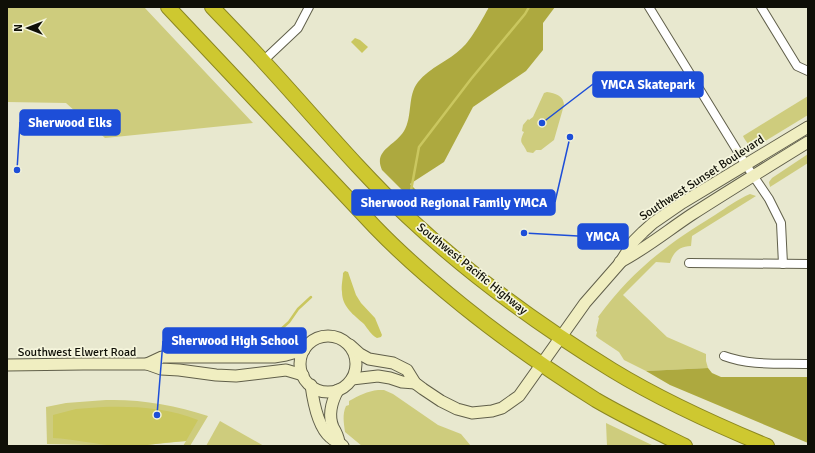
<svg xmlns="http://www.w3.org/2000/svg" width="815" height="453" viewBox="0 0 815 453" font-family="Signika,sans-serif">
  <rect width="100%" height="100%" fill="#e8e8cf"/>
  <!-- green -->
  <g fill="#cecc7d">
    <path d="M7,7H144L253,123L105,138L66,103L7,102Z"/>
    <path d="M547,92C555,93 564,96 564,105L554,140L541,150H536L533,153L527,152C523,142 518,144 524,132L522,131L523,125L528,119L529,120L533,117L544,93Z"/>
    <path d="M808,96V115L757,146C750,148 746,142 743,136Z"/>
    <path d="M808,154V163L770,187L769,182L772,178Z"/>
    <path d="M750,194L756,196L692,236L691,246C680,246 673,252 670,263L656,262L623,295L667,337L706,354V361L708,368L646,371L624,360L619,352L598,338L596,336L597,332L596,331L599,318L598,317C633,270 666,245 715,215C726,208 738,199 750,194Z"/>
    <path d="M378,390H384L393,394L438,425L461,434L471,446H362L345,432C344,423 342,415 346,406L349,405V401C358,396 368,391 378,390Z"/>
    <path d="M106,400C140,399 175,405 208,416L190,446H162H183L186,441L135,446L47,444L46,407L66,403Z"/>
    <path d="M220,421L264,446H206Z"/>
    <path d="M606,423L654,446H607Z"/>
  </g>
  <!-- forest -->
  <g fill="#ada93f">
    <path d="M489,7H555L543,23V50L526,71L473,107L444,162L410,184L428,202L421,209L382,170C373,150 395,146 404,131C413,116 407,96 418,82C430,67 449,61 462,48C471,40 483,18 489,7Z"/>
    <path d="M708,368L712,373L721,377H808V443L670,385L646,371Z"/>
  </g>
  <!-- water -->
  <g fill="#cac75f">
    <path d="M355,38L360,40L368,47L362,53L351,42Z"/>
    <path d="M345,271L348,272L356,295L361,303L375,318L382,335L381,337L377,338C371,335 368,329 364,324C354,315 342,307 342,292C341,285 343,279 343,273Z"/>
    <path d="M103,407C135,406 168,408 198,420L186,441C164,442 136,448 115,446C94,444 74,439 53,438V415L76,409Z"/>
  </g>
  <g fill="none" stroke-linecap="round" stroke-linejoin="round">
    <!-- stream -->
    <g stroke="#cac75f" stroke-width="2.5">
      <path d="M410,196L419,147L471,79L525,14L529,7"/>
      <path d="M265,338L279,331L289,322L298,309L311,297"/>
    </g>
    <!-- street casing -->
    <g stroke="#605f4a" stroke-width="10">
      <g id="street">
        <path d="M649,7L746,165L769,199L781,223L783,264"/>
        <path d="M761,7L797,66L808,71"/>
        <path d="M263,61L298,28L309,7"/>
        <path d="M689,263L808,264"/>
        <path d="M724,356C751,366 780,363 808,364"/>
      </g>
    </g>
    <!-- secondary casing -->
    <g stroke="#605f4a" stroke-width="13">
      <g id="secondary">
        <path d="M620,262C645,249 667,231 691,215C730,190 769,166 808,142"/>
        <circle cx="328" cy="364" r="28"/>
        <path d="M350,345L360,354L369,359L393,363L407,370L415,383L423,389L441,401L457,409L472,413L492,411L502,408L519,396L585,303L620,263L634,241L643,232L653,223L682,203L808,127"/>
        <path d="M147,364L162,357H274L286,355L304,350"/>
        <path d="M7,365L83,364H147L161,369L179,370L216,375L236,376L286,370L303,375"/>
        <path d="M352,379L378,376L390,378L402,382L415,383"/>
        <path d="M311,385C313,400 318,427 330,437C334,441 339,442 343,446"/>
        <path d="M338,390C332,401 328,415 333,427C336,432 338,436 339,442"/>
      </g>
    </g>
    <!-- highway casing -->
    <g stroke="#8b8722" stroke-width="16">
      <g id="highway">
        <path d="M168,7L375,227C402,255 432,281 463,306C505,340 550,371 596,400C625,417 655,431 685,446"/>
        <path d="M212,7C229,25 247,43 264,62C312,114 357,169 408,217C470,275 540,326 612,370C661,400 714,424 767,446"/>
      </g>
    </g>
    <!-- street -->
    <use href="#street" stroke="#fff" stroke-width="8"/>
    <!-- secondary -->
    <use href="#secondary" stroke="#f0eec1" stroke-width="11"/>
    <!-- highway -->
    <use href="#highway" stroke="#cec830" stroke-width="14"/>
  </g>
  <g text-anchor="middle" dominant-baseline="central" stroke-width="3.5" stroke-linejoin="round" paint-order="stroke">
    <!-- street labels -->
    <g font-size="12" fill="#0f0f07" stroke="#f5f5dc">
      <text transform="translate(702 178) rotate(-33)">Southwest Sunset Boulevard</text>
      <text transform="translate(472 269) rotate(39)">Southwest Pacific Highway</text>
      <text x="77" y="352">Southwest Elwert Road</text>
    </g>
  </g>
  <!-- callouts -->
  <path fill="none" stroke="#1d4ed8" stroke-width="1.5" d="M542 123L593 84M17 170L20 122M570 137L555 202M524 233L578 236M157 415L163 341"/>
  <g fill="#1d4ed8" stroke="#f5f5dc" stroke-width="1.5">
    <circle cx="542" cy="123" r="4"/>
    <circle cx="17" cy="170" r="4"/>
    <circle cx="570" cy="137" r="4"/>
    <circle cx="524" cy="233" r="4"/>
    <circle cx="157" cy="415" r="4"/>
  </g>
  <g fill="#1d4ed8" stroke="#1d4ed8" stroke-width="1.5">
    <rect x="593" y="72" width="110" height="25" rx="4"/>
    <rect x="20" y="110" width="100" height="25" rx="4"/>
    <rect x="352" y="190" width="203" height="25" rx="4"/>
    <rect x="578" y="224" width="50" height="25" rx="4"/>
    <rect x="163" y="328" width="143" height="25" rx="4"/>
  </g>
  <g font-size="13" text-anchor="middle" font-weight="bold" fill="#fff">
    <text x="648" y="89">YMCA Skatepark</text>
    <text x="70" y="127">Sherwood Elks</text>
    <text x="454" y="207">Sherwood Regional Family YMCA</text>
    <text x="603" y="241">YMCA</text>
    <text x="235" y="345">Sherwood High School</text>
  </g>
  <!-- border -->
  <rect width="815" height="453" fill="none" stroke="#0f0f07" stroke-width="16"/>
  <!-- north arrow -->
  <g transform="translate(28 28) rotate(270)" stroke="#f5f5dc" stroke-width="3" paint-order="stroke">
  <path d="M0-3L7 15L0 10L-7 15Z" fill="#0f0f07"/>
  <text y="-6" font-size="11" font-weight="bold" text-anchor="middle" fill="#0f0f07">N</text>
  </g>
</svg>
